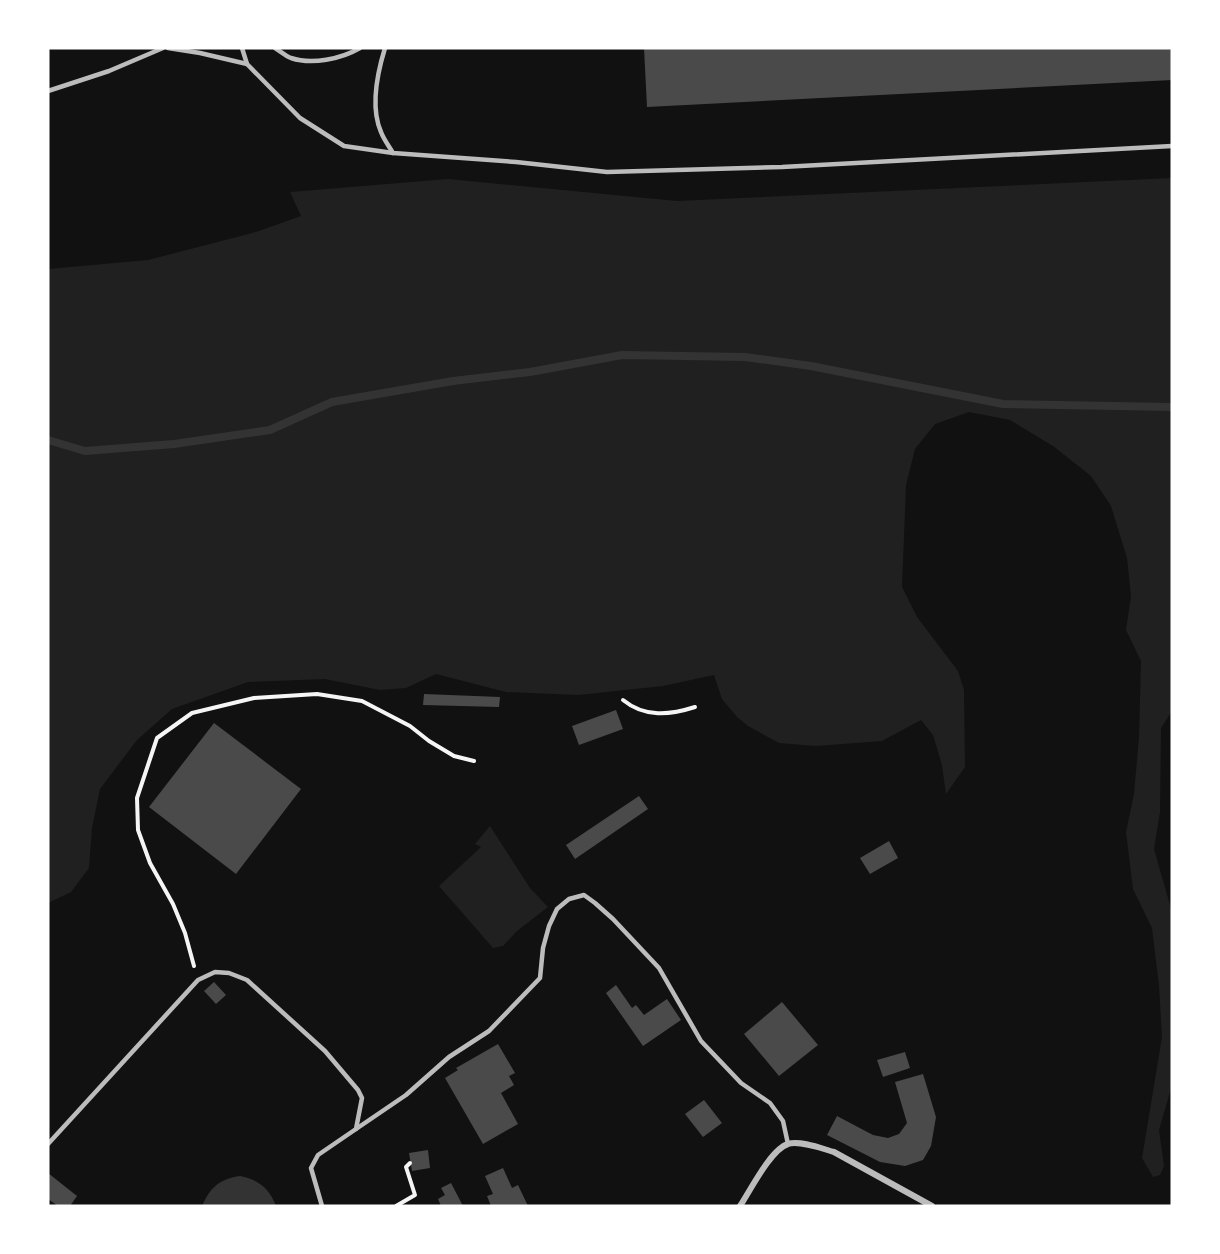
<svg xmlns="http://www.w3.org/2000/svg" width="1220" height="1254" viewBox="0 0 1220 1254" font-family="'Work Sans',sans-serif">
  <rect width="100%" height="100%" fill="#111"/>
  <!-- green -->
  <g fill="#202020">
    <path d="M1172,178V711L1161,728L1160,812L1154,849L1172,912V1085L1159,1130L1164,1166L1160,1175L1153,1177L1142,1158L1162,1037L1159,986L1152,928L1133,889L1126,832L1134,794L1139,737L1141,661L1126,630L1131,596L1127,558L1111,506L1091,476L1053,446L1010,420L969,412L935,424L915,449L906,485L902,587L917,617L958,671L964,690L965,767L946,794L942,765L933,735L921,720L882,741L816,746L779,743L748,726L737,717L722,699L714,675L663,686L578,695L506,692L436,674L406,688L380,690L325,679L248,682L172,709L137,740L100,789L92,828L89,868L71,892L48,903V269L148,260L256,232L301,216L290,192L448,179L677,201Z"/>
    <path d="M490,826L530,888L548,907L517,931L503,946L493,948L439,886L481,847L475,844Z"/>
  </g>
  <!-- water -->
  <path fill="#333" d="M240,1176C259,1180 269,1188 276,1206H202C210,1187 220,1179 240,1176Z"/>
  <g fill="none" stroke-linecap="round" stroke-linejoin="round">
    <!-- stream -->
    <path stroke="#333" stroke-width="8" d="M48,440L85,451L174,444L270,430L332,402L453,381L530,372L622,355L745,357L811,366L1003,404L1172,407"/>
  </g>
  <!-- building -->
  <g fill="#4a4a4a">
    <path d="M644,48H1172V80L647,107Z"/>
    <path d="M424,694L500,697L499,707L423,705Z"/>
    <path d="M616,710L623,729L579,745L572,726Z"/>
    <path d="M214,723L301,789L236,874L149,807Z"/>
    <path d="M639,796L648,809L575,859L566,845Z"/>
    <path d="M889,841L898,858L870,874L860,858Z"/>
    <path d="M214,982L226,995L216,1004L204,991Z"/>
    <path d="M616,985L632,1008L636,1005L644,1015L667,999L681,1020L643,1046L606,993Z"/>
    <path d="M782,1002L818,1045L779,1076L744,1034Z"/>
    <path d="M498,1044L515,1073L509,1076L514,1085L501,1093L518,1124L483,1144L445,1078L458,1070L456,1068Z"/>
    <path d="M905,1052L910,1068L883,1077L877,1060Z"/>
    <path d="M923,1074L936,1117L931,1146L923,1160L905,1166L880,1162L827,1135L837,1116L873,1135L888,1138L899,1134L907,1123L895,1082Z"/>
    <path d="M704,1100L722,1123L703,1137L685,1114Z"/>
    <path d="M428,1150L430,1168L412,1171L409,1153Z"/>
    <path d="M503,1168L512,1188L518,1185L528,1206H491L487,1196L493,1194L485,1176Z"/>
    <path d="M48,1173L77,1196L70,1206H58L48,1199Z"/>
    <path d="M451,1183L463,1206H441L438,1199L445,1195L441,1188Z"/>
  </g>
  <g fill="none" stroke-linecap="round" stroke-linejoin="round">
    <!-- path -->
    <g stroke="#f5f5f5" stroke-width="4">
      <path d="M623,700C645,718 670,715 695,707"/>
      <path d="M194,966L185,933L173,904L150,863L138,830L137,798L157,738L192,713L254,698L317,694L362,701L410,726L429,741L454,756L474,761"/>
      <path d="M396,1206L415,1195L406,1167L410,1163"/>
    </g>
    <!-- service -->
    <g stroke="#bcbcbc" stroke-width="4.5">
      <path d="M168,48L200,53L247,64"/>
      <path d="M242,48L247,64L300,118L344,146L393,153L516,162L607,172L782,167L1172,146"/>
      <path d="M275,48C280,51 286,56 291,58C312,65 341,59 360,48"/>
      <path d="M385,48C377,74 370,107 381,132C384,140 389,146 393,153"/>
      <path d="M48,91L109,71L163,48"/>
      <path d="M356,1129L406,1095L449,1057L489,1031L540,978L543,948L549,926L557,909L569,899L584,895L595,903L613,919L659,968L701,1041L741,1083L770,1103L783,1121L788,1144"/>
      <path d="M48,1144L198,980L215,972L229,973L247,980L325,1051L358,1090L362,1098L356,1129L318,1155L311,1168L322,1206"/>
    </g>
    <!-- minor -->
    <path stroke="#bcbcbc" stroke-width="6" d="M740,1206C750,1191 771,1149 788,1144C800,1140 823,1149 834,1152L932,1206"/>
  </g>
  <!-- border -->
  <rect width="1220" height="1254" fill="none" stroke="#ffffff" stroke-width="99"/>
</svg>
